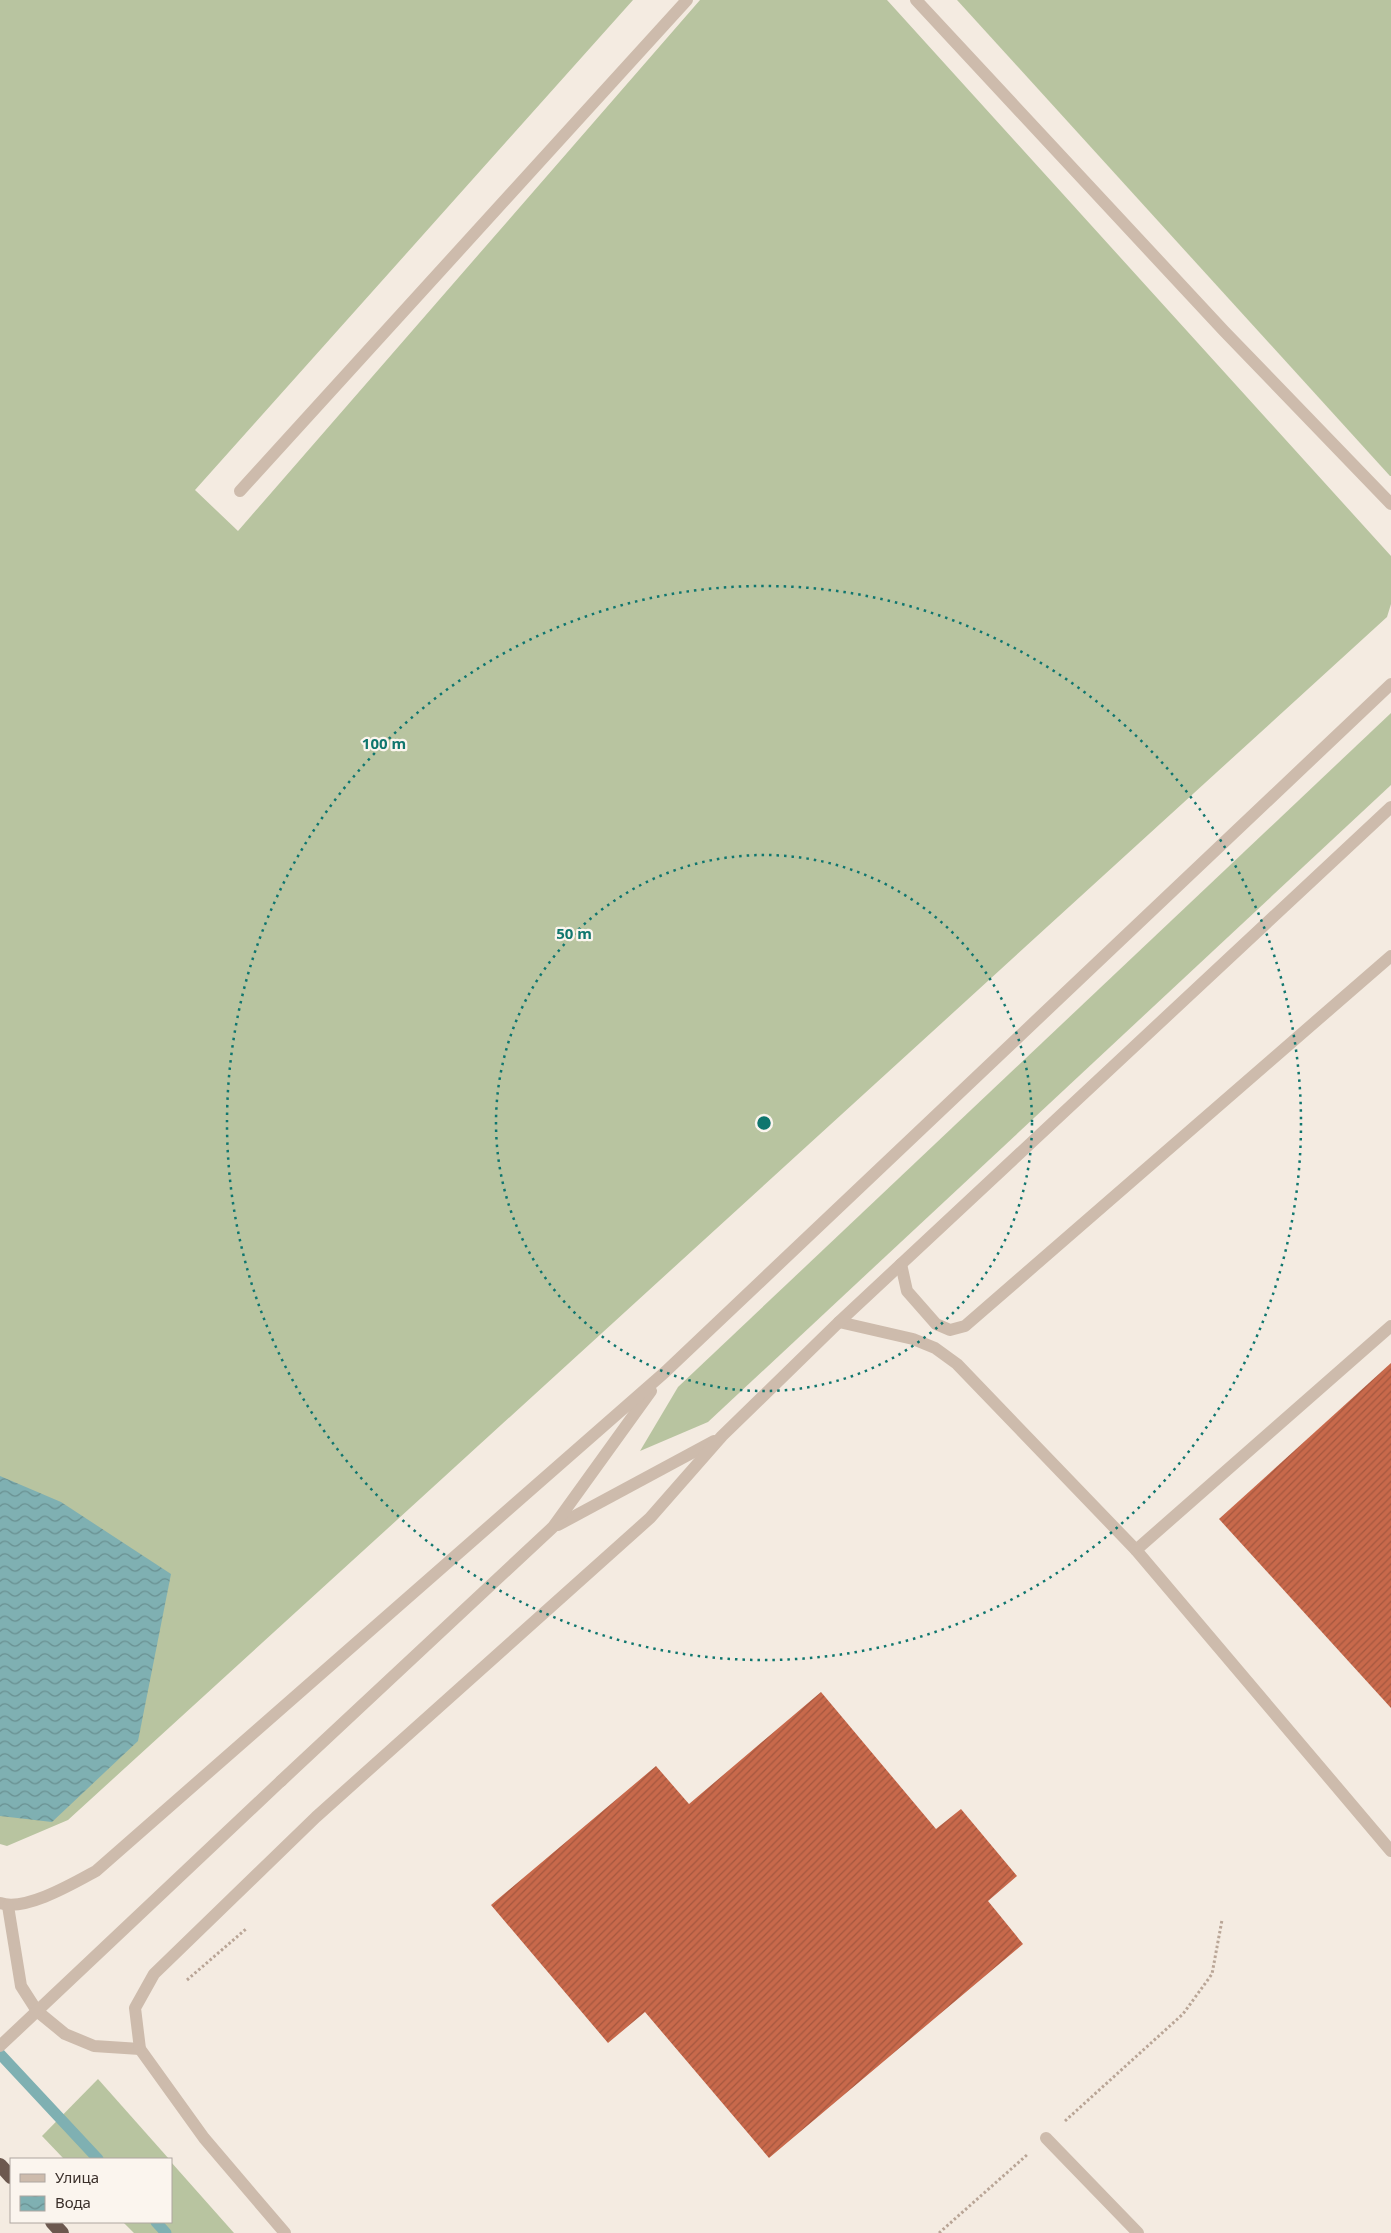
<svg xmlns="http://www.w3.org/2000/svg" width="1391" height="2233" viewBox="0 0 1391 2233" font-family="'Noto Sans',sans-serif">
  <defs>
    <pattern id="water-waves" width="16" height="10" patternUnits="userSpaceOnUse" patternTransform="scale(1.25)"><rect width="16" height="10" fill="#7fb0b2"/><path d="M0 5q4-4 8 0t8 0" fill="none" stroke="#699091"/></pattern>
    <pattern id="building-hatch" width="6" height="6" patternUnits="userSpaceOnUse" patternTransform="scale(1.25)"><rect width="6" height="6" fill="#c8694b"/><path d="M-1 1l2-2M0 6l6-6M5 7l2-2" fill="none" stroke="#a4573f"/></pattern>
  </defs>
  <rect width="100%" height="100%" fill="#f4ebe1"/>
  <!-- grass -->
  <g fill="#b8c4a0">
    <path d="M0,0H633L195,490L238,531L700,0H887L1391,556V604L1387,617L68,1820L7,1846L0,1844Z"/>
    <path d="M957,0H1391V476H1390Z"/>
    <path d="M1391,713V785L708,1422L640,1451L678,1387Z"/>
    <path d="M98,2079L169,2159H64L42,2136Z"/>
    <path d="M171,2162L234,2233H134L123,2222H171Z"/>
  </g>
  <!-- water -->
  <path fill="url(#water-waves)" d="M0,1476L61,1502L171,1574L138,1741L52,1822L0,1816Z"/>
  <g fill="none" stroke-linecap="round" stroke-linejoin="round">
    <!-- stream -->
    <g stroke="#7fb0b2" stroke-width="11">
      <path d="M0,2054L98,2159"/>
      <path d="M156,2222L166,2233"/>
    </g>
  </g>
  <!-- building -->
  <g fill="url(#building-hatch)">
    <path d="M1391,1363V1708L1219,1519Z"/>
    <path d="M821,1692L936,1829L961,1809L1017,1876L988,1901L1023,1944L769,2158L645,2012L608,2043L491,1905L656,1766L689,1804Z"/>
  </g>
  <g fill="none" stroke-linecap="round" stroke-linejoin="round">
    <!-- path -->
    <g stroke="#b9a596" stroke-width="3" stroke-dasharray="2.5 2.5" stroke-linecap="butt">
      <path d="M187,1980L246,1929"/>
      <path d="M1065,2121L1183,2014L1212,1974L1222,1920"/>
      <path d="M939,2233L1028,2154"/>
    </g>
    <!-- service -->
    <g stroke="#cdbbac" stroke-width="12">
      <path d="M240,491L687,0"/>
      <path d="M901,1264L907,1291L936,1324L950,1330L965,1326L1391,956"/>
      <path d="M839,1322L913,1339L935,1348L957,1364L1136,1550L1391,1326"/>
      <path d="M1136,1550L1391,1851"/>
      <path d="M1046,2138L1138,2233"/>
    </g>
    <!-- minor -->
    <g stroke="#cdbbac" stroke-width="12">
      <path d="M916,0L1224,331L1391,504"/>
      <path d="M558,1525L714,1441"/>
      <path d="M281,1781L553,1527L651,1391"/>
      <path d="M0,1903C25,1912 74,1883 96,1871L664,1373L1391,684"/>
      <path d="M8,1906L21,1986L37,2011L65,2034L94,2046L140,2049"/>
      <path d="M285,2233L204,2138L140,2049L135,2008L154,1974L316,1817L650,1518L722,1436L839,1322L1391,807"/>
    </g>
    <!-- trunk -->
    <g stroke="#6c584f" stroke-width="14">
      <path d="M0,2165L11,2177"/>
      <path d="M52,2222L62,2233"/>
    </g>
    <!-- minor-bridge -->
    <path stroke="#cdbbac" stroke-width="12" d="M0,2046L281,1781"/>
  </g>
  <!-- distance rings -->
  <g fill="none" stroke="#0f766e" stroke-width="2.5" stroke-dasharray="2.5 5">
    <circle cx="764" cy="1123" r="268"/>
    <circle cx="764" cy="1123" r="537"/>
  </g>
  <circle cx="764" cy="1123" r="8" fill="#0f766e" stroke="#fbf5ee" stroke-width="2.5"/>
  <g font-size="15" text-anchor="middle" font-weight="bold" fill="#0f766e" stroke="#fbf5ee" stroke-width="4.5" stroke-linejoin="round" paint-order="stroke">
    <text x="384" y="749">100 m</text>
    <text x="574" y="939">50 m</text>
  </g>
  <!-- legend -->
  <rect x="10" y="2158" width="162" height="65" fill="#fbf5ee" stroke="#aea6a0"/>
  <rect x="20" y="2174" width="25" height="8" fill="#cdbbac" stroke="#aea6a0"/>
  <text x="55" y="2183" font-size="15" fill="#3b302b">Улица</text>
  <rect x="20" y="2196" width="25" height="15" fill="url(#water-waves)" stroke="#aea6a0"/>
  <text x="55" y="2208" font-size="15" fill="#3b302b">Вода</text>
</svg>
